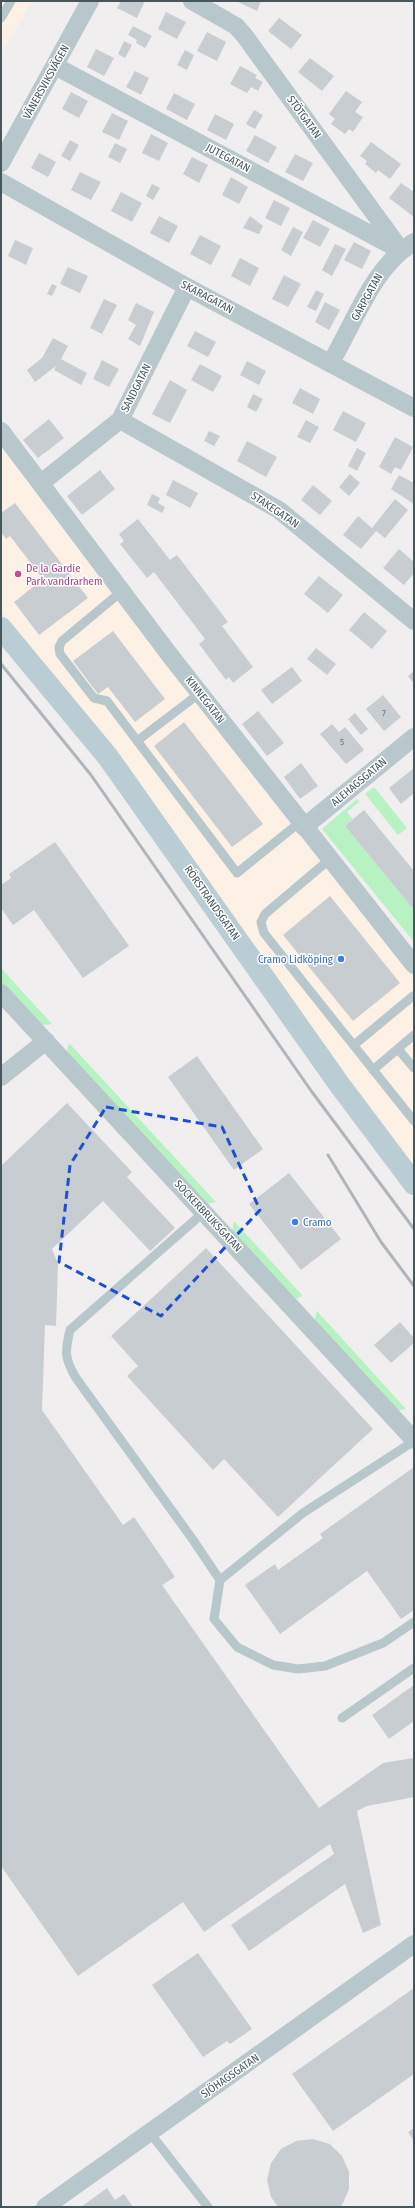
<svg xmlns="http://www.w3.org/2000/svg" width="415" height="2208" viewBox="0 0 415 2208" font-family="'Fira Sans Condensed',sans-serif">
  <rect width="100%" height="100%" fill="#f1eeef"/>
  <!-- commercial -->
  <g fill="#fdf1e6">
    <path d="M1,1H33L1,53Z"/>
    <path d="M1,447L163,661L297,833L414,979V1165L345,1073L123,759L1,611Z"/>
  </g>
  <!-- green -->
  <g fill="#b9f2c2">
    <path d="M374,787L407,828L398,835L365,794Z"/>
    <path d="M357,799L359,802L347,812L353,819L345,826L414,910V942L322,829Z"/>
    <path d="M1,968L52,1024L45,1025L37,1022L1,983Z"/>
    <path d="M69,1043L216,1202L206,1204L68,1056L67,1051Z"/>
    <path d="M234,1221L303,1296L296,1299L232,1232Z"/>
    <path d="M317,1311L406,1409L397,1411L314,1321Z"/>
  </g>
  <!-- building -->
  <g fill="#c8cdd1">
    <path d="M121,1H145L137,18L117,8Z"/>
    <path d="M236,1H261L257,11Z"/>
    <path d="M166,12L186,22L177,39L158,29Z"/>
    <path d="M279,18L302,35L291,49L268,31Z"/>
    <path d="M133,26L152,36L145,48L136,43L137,40L128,35Z"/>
    <path d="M207,32L226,42L217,61L197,51Z"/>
    <path d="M124,41L132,45L125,58L118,54Z"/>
    <path d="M96,49L114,58L104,76L87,67Z"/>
    <path d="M185,50L194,55L187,70L177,65Z"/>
    <path d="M310,58L334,76L322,91L298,72Z"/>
    <path d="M240,66L257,75L255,78L263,82L258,91L251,87L247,93L230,84Z"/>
    <path d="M135,71L149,78L141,95L126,87Z"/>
    <path d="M346,91L362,102L355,112L363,117L353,132L349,129L345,134L331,124L335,119L329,114Z"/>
    <path d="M71,92L88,101L79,118L62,109Z"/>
    <path d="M174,93L195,104L187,120L166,109Z"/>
    <path d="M254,110L263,115L255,129L246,124Z"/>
    <path d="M112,113L128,121L119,140L102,132Z"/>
    <path d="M215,114L234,124L226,140L207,130Z"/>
    <path d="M151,134L168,143L159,161L142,153Z"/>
    <path d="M255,135L277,147L268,163L246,151Z"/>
    <path d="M70,140L79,145L70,161L61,156Z"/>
    <path d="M371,142L401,164L390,179L378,170L376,173L365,164L367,161L360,156Z"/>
    <path d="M115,143L127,149L120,163L108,157Z"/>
    <path d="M39,153L56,162L48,177L31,168Z"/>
    <path d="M295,154L313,163L303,181L285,172Z"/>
    <path d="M192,157L208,165L199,183L183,174Z"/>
    <path d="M80,172L101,182L91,200L71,190Z"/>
    <path d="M231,177L248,187L239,204L222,195Z"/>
    <path d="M401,183L414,192V217L389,198Z"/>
    <path d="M152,184L160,188L153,200L146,196Z"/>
    <path d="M121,192L142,203L132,222L111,211Z"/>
    <path d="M274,200L290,208L281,226L265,218Z"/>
    <path d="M159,216L178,226L169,243L150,233Z"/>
    <path d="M250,216L263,226L259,234L243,228Z"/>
    <path d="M313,220L330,229L320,247L303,238Z"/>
    <path d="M293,227L303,232L291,256L281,250Z"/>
    <path d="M200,235L221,246L211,265L190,254Z"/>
    <path d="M15,240L33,248L26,265L8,256Z"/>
    <path d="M354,242L371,251L362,269L344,260Z"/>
    <path d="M335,244L346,249L332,276L322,270Z"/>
    <path d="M240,258L259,268L250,286L231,276Z"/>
    <path d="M68,267L88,276L80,293L60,284Z"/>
    <path d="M284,275L301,284L288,307L272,299Z"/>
    <path d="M52,284L57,286L52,296L47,294Z"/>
    <path d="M316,290L324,294L316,311L307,307Z"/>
    <path d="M104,299L117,305L102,334L90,328Z"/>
    <path d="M325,302L340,310L329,330L315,322Z"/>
    <path d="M136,303L154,312L140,346L128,339L136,325L128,320Z"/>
    <path d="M195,331L216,342L208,357L187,346Z"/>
    <path d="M53,338L68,346L61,359L87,373L81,385L54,370L56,366L35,382L27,370L42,358Z"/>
    <path d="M102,360L119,369L109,387L93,379Z"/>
    <path d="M247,361L266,371L259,385L240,375Z"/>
    <path d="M200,364L222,376L213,392L191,380Z"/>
    <path d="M170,380L187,390L170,423L152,414Z"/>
    <path d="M300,388L320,399L313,414L292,403Z"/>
    <path d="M253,394L263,399L256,412L247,407Z"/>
    <path d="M343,411L366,423L356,442L333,430Z"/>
    <path d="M49,419L64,438L38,458L23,440Z"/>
    <path d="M306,420L319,427L310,443L297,437Z"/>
    <path d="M209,431L220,436L214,446L204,441Z"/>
    <path d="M395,437L413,447L401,470L395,467L391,474L379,467Z"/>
    <path d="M247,441L277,457L266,477L237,461Z"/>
    <path d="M357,448L366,453L357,471L348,466Z"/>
    <path d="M100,470L115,489L82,515L67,496Z"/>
    <path d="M350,474L360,483L349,496L339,487Z"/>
    <path d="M399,475L414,483V504L391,489Z"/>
    <path d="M173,480L198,493L190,508L166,495Z"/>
    <path d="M313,485L332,501L320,515L301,500Z"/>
    <path d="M152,494L160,498L158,503L165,507L162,513L147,505Z"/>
    <path d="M395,499L408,510L385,538L376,531L361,549L343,535L358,516L372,528Z"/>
    <path d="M15,503L88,598L39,635L14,602L43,579L10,536L6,539L1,532V513Z"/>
    <path d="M138,519L170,560L177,555L228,622L222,626L253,667L233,683L229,677L226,680L199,644L205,639L154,572L147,578L120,544L124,541L119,534Z"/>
    <path d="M399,549L414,562V573L404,585L383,568Z"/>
    <path d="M319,576L343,595L328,613L304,594Z"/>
    <path d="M364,612L387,631L372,649L349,630Z"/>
    <path d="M113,631L165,699L135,722L108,687L98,694L73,661Z"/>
    <path d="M316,648L336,664L327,675L307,659Z"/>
    <path d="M292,667L302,681L272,704L261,690Z"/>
    <path d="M414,671V684L408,676Z"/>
    <path d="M383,695L401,717L384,731L366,709Z"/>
    <path d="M258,711L284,743L267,756L242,724Z"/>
    <path d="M355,713L368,729L361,735L348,719Z"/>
    <path d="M184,722L263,824L232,847L154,746Z"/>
    <path d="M332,724L339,732L345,727L364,750L346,764L320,734Z"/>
    <path d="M301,763L318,786L300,799L284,777Z"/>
    <path d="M414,768V793L401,804L389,788Z"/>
    <path d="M364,810L414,871V910L345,826Z"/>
    <path d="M55,842L129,946L83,978L34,910L13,925L1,908V885L11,878L9,874Z"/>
    <path d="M330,896L400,983L353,1021L283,935Z"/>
    <path d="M197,1056L263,1149L234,1170L168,1077Z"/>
    <path d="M67,1103L132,1172L127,1177L175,1228L150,1251L103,1201L52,1249L58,1264L56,1326L45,1325L42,1410L123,1525L134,1517L175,1577L162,1585L319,1808L383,1763L414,1758V1797L367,1806L357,1811L381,1925L363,1933L345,1884L249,1951L231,1925L334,1854L330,1844L204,1932L183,1902L78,1976L1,1866V1166Z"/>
    <path d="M289,1173L341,1239L301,1270L249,1204Z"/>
    <path d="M206,1248L373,1429L278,1517L224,1459L213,1470L127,1376L138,1366L111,1336Z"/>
    <path d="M400,1322L414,1338V1343L391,1363L374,1345Z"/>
    <path d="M414,1467V1610L401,1619L367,1571L280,1634L245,1585L275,1564L278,1570L323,1538L320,1534Z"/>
    <path d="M414,1685V1721L389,1739L372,1715Z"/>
    <path d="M198,1953L252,2029L230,2044L227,2041L203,2057L152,1985Z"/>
    <path d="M414,1988V2074L333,2131L292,2074Z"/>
    <path d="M414,2128V2141L408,2132Z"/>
    <path d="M313,2139L330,2144L342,2156L349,2172V2189L342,2205L339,2207H278L271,2197L267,2180L271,2163L281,2149L296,2141Z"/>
    <path d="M107,2188L115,2200L124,2194L133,2207H81Z"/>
  </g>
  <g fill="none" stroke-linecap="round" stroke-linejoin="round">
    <!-- service -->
    <g stroke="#b8c7cc" stroke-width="9">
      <path d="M1,18L11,1"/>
      <path d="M122,591L62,641L59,647L60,654L94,698L107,701L237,873L300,822"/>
      <path d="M137,741L200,693"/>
      <path d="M330,859L265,914L261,922L264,933L414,1121"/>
      <path d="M354,1045L413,996"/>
      <path d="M398,1049L414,1068"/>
      <path d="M373,1070L414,1035"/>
      <path d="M204,1212L70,1330C65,1351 64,1358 76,1378L191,1537L220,1580L303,1513L414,1441"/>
      <path d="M220,1580L214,1619L237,1647L273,1665L298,1669L325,1666L383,1643L414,1622"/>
      <path d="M342,1718L414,1668"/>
      <path d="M150,2133L208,2207"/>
    </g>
    <!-- minor -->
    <g stroke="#b8c7cc" stroke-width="18">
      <path d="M192,1L236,26L244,35L398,246"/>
      <path d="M55,66L400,250"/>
      <path d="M1,163L90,1"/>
      <path d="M1,182L187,287L414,408"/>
      <path d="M331,362C355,322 373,266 414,242"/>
      <path d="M120,420L279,510L414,621"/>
      <path d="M1,431L172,658L414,965"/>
      <path d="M41,483L120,420L187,287"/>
      <path d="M304,827L414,737"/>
      <path d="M1,993L414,1440"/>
      <path d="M1,1077L46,1041"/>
      <path d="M45,2207L414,1944"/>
    </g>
    <!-- secondary -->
    <path stroke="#baccd4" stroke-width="22" d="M1,628L108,757L339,1084L414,1184"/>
    <!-- rail -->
    <g stroke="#b0b5b9" stroke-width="3">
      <path d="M1,664L91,775L312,1092L414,1229"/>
      <path d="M328,1155L381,1242L414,1286"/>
    </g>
  </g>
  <!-- marked area -->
  <path fill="none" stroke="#1d4ed8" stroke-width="3" stroke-dasharray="8 5" stroke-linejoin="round" d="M106,1107L222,1127L260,1210L161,1316L59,1262L70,1165Z"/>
  <!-- markers -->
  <circle fill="#d1479c" stroke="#fff" stroke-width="1.5" cx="18" cy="574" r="4"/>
  <g fill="#3f7fe0" stroke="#fff" stroke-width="1.5">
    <circle cx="341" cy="959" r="4"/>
    <circle cx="295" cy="1222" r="4"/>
  </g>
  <g text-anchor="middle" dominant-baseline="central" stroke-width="3" stroke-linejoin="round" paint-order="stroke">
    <!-- number labels -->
    <g font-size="9" fill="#66747a">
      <text x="384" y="713">7</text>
      <text x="342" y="742">5</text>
    </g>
    <!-- street labels -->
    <g font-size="11" fill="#45575d" stroke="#fff">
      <text transform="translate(46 82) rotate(-61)">VÄNERSVIKSVÄGEN</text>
      <text transform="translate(304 117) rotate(54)">STÖTGATAN</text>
      <text transform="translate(228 158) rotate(28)">JUTEGATAN</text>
      <text transform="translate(207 297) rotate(28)">SKARAGATAN</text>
      <text transform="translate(367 297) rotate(-61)">GARPGATAN</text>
      <text transform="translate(136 388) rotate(-63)">SANDGATAN</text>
      <text transform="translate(275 510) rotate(34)">STAKEGATAN</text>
      <text transform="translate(205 700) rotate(52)">KINNEGATAN</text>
      <text transform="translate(359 782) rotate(-40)">ALEHAGSGATAN</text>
      <text transform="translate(212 903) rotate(55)">RÖRSTRANDSGATAN</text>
      <text transform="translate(208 1216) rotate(47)">SOCKERBRUKSGATAN</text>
      <text transform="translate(230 2076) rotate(-35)">SJÖHAGSGATAN</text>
    </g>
    <!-- hotel labels -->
    <g font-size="11" fill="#b23c85" stroke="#fff" text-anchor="start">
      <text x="26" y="568">De la Gardie<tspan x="26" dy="13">Park vandrarhem</tspan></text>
    </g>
    <!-- shop labels -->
    <g font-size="11" fill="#366cbe" stroke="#fff" text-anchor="end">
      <text x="333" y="959">Cramo Lidköping</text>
      <text x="303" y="1222" text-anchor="start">Cramo</text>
    </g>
  </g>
  <!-- border -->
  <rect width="415" height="2208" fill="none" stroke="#45575d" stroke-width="4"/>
</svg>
